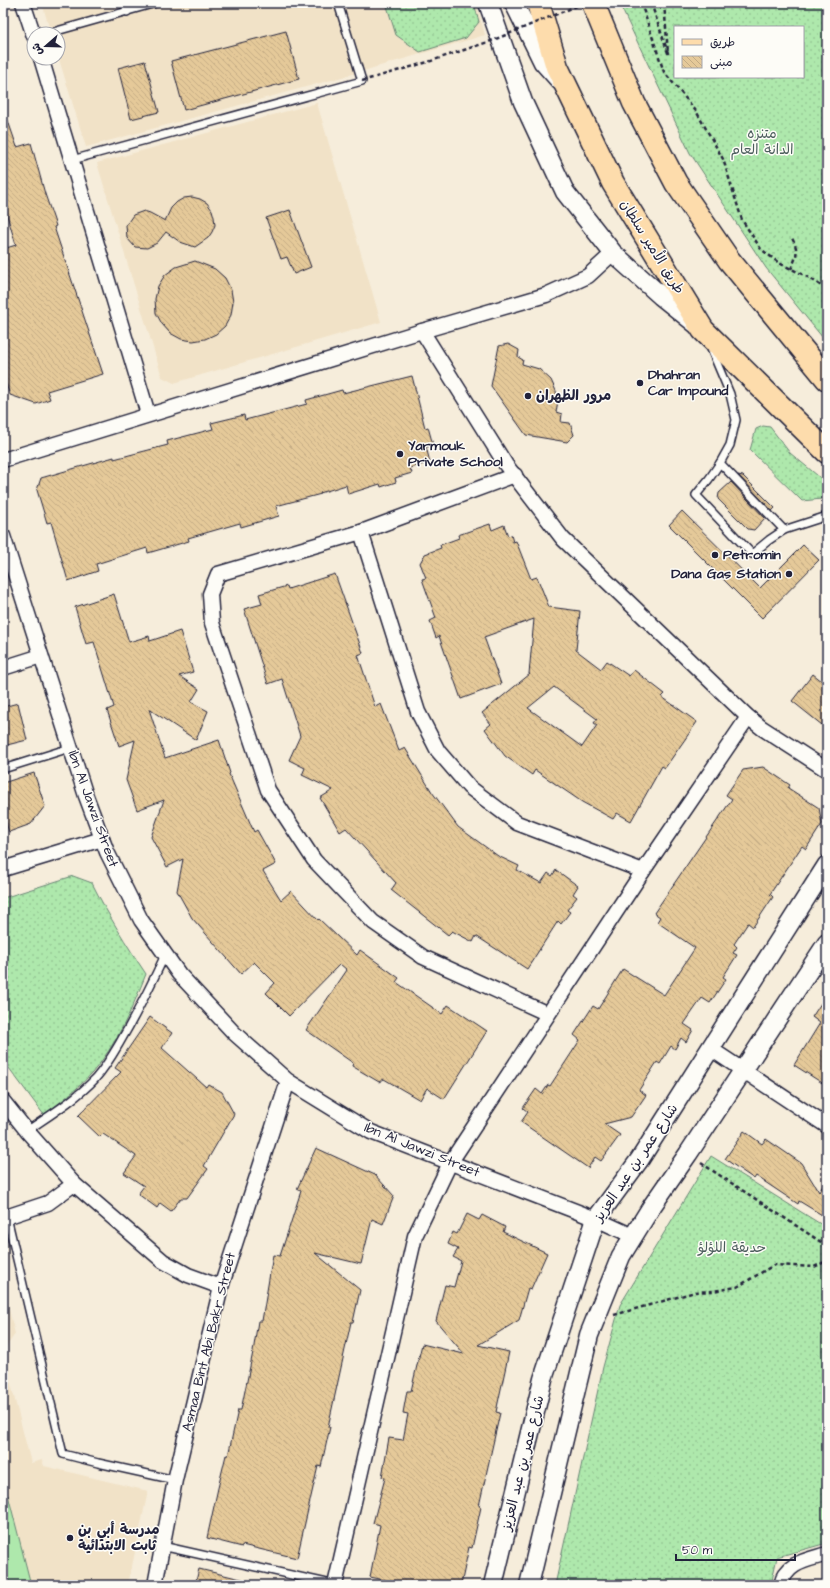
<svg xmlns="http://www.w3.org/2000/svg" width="830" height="1588" viewBox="0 0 830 1588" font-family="'Architects Daughter','Playpen Sans Arabic',sans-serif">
  <defs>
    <pattern id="grass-dots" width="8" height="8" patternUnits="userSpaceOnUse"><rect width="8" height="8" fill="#aee8ac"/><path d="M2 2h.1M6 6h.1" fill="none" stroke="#95c795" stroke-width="1.8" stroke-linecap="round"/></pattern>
    <pattern id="building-back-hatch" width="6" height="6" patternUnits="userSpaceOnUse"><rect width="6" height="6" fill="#e5c999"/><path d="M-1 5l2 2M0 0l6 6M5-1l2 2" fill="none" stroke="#c4ac85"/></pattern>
  </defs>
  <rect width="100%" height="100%" fill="#f6eddb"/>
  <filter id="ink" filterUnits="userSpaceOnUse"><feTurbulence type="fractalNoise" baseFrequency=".025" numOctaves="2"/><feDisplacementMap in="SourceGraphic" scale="8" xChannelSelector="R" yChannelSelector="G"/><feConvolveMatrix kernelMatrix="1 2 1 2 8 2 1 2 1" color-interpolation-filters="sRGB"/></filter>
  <g filter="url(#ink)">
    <!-- built -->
    <g fill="#f1e2c7">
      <path d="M42,3H476L485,35L346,76L86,147L58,56V34H51Z"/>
      <path d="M317,103L381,322L174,383L162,377L97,163Z"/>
      <path d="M3,1285L15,1334L3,1352Z"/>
      <path d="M3,1353L31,1463L42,1460L44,1466L148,1491L128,1585H3Z"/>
    </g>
    <!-- grass -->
    <g fill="url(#grass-dots)" stroke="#688574" fill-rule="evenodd">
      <path d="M386,3H474L479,22L466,38L420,52L396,35Z"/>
      <path d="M619,3H827V343L766,268L690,153ZM675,27H803V77H675Z"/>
      <path d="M763,426L770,427L790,453L823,480L827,492L822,499L802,501L750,450L756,429Z"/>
      <path d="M73,876L92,883C108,915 126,944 146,974C132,1009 117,1044 92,1073C78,1089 60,1102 44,1115L3,1060V898Z"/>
      <path d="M711,1156L827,1228V1543L777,1557L771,1585H555L603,1367L620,1305Z"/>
    </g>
    <!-- garden -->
    <path fill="#aee8ac" stroke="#688574" d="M8,1495L31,1585H3V1496Z"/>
    <!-- building -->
    <g fill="url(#building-back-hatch)" stroke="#22223b" fill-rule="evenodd">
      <path d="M286,31L299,79L184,110L171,61Z"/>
      <path d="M145,61L159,112L131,119L118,68Z"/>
      <path d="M3,112H5L17,147L31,143L45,194L56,226L54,227L103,374L47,391L50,399L36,404L10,395L3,376V249L16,245L3,202Z"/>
      <path d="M192,197L200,199L207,203L212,210L214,217L215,225L212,232L208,238L195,247L180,242L166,232L157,243L147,248L135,247L127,238L126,225L133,215L144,211L150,213L165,221L171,208L177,202L184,198Z"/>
      <path d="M290,210L311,267L294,274L287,257L281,259L266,218Z"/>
      <path d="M195,261L215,269L225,278L231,290L233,302L231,315L225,326L216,334L205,339L193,341L181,339L170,333L162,324L156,313L155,299L158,286L165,275L176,267Z"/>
      <path d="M508,344L519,350L518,357L523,360L522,364L539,369L551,380L556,391L558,401L556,412L562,414L561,422L570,423L574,435L567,442L526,435L491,386L499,346Z"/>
      <path d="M412,376L425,428L428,427L433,445L426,447L430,462L410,468L412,473L395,478L396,482L381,487L380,484L348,494L346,485L320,493L321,494L276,506L279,516L241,527L240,523L188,538L189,541L148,553L147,548L96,564L98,571L68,581L51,522L47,523L37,490L41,478L114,457V459L168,445L167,441L213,429L211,423L244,415L245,420L307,404L306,400L342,390L343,393Z"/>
      <path d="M738,475L743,476L775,508L772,511Z"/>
      <path d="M731,482L765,518L754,530L748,529L718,499L719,493Z"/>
      <path d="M682,511L760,588L803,545L819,560L762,618L669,525Z"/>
      <path d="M490,524L492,530L504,525L508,536L511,535L513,542L516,541L531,579L537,577L549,607L580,611L576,650L601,669L607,661L629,676L634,670L665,694L662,697L697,722L665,768L662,766L631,821L617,813L613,819L582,802L535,770L532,775L505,756L485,729L491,724L482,713L530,674H529L534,619L484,637L501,684L461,699L439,636L436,638L430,621L436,618L422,579L426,578L420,563L425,554L441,548L440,545L459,538L458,535ZM554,687L597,719L594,723L597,725L582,747L528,708Z"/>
      <path d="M335,574L363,653L358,655L375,707L381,704L399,751L405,748L432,792L458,827L498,856L519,866L517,870L541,883L548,873L552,876L556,870L578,886L573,894L577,897L567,910L570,912L561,924L558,921L527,969L476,936L473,942L452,931L448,935L391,890L396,883L346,828L340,832L320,798L333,790L302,775L305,768L289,760L300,736L282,679L268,684L244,609L262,604L259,594L287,586L288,589Z"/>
      <path d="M114,594L129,642L149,636L150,641L180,631L193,672L179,676L199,689L191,702L208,711L196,740L149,709L165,758L219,740L230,773L229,774L254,832L257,830L276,864L263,871L281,900L291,891L318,920L319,919L357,955L360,950L399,978L396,982L442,1014L448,1005L487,1031L444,1099L427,1088L420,1100L384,1079L379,1082L352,1066L353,1063L306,1030L347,970L340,964L289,1016L266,993L275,983L254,962L241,974L192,918L177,891L183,859L167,867L151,837L164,800L137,810L126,780L135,740L119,746L107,710L114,707L94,642L86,644L75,607Z"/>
      <path d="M813,674L827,685V729L792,701Z"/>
      <path d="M18,703L27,740L3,746V707Z"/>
      <path d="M763,767L790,785L788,788L819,808L822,824L806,849L802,846L770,894L773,897L753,927L748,923L734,944L737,947L733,953L737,955L723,977L726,979L710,1003L702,998L684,1024L693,1030L686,1042L681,1038L675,1049L671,1046L660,1064L657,1062L639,1090L646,1095L631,1117L604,1124L620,1135L601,1161L595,1157L588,1168L521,1122L528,1112L523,1108L536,1089L542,1094L548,1085L550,1086L580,1040L574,1035L593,1006L598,1009L623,969L664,995L695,948L657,922L660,917L654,913L732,799L726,795L743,770Z"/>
      <path d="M34,773L45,806L31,824L9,832L3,813V783Z"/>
      <path d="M827,994V1086L794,1065L820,1023L812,1017Z"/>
      <path d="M150,1017L172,1033L162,1048L206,1087L208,1084L222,1092L234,1114L204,1166L208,1169L187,1198H181L171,1211L160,1203L157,1208L138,1194L144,1186L124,1173L136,1156L103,1134L100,1137L78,1116L121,1072L115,1068Z"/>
      <path d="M744,1131L762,1144L766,1139L801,1163L819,1192L827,1179V1218L799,1201L798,1204L756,1176L754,1179L725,1159Z"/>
      <path d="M316,1148L375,1175L394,1196L383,1224L372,1219L361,1264L315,1253L360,1290L353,1322H351L328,1427H330L321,1467L318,1466L297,1558L242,1545V1547L207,1538L218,1488L226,1455L228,1456L238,1410H241L253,1352L258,1321H262L273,1255L280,1256L301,1191L297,1189Z"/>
      <path d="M467,1214L479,1220L482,1215L505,1227L503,1232L547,1253L531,1289L528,1288L519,1320L478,1345L509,1352L496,1412L500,1413L479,1506L481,1507L472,1548L469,1547L461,1585H424L410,1582L409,1585L370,1577L380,1525L373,1523L385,1478L382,1477L389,1438L403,1440L408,1414L403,1413L407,1391H411L422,1344L464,1354L436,1321L445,1285L454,1287L461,1261L453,1257L458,1249L448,1244L453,1232L457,1234Z"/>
      <path d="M199,1569L245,1580V1585H195Z"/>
    </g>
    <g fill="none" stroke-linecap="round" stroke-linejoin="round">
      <!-- service casing -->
      <g stroke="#22223b" stroke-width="10">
        <g id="service">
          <path d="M124,3L127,12"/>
          <path d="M46,34L156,3"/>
          <path d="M72,160L362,81L338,3"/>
          <path d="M711,349L730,394L736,420L730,445L720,463L784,530L827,516"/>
          <path d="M720,463L709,479L696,495L752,554L769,540L784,530"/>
          <path d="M3,769L70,748"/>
          <path d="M27,1131C50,1115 75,1100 95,1079C104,1069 112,1056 119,1044C136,1015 151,985 165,955"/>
          <path d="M7,1217L63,1454L98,1463L175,1480"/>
          <path d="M162,1546L336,1585"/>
        </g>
      </g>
      <!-- minor casing -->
      <g stroke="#22223b" stroke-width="17">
        <g id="minor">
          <path d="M23,3L34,36"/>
          <path d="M41,58L148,414"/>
          <path d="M422,331L506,465L563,539L748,717L762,728L827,770"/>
          <path d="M3,460L422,331L546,295L588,276L613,253"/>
          <path d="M515,475L361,532L218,574L210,594L212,623L268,790L314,860L373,922L423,957L548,1014"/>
          <path d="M361,532L418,712L438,751L469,787L517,823L643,871"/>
          <path d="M3,536L86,796L107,852L141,920L179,974L234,1033L288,1081L371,1132L596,1219L633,1236"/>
          <path d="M3,668L41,656"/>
          <path d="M3,869L102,839"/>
          <path d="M711,1049L827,1126"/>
          <path d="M3,1101L27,1131L74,1184L163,1261L188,1275L221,1287"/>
          <path d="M3,1218L48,1203L74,1184"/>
          <path d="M155,1585L175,1480L221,1287L288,1081"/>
          <path d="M335,1585L415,1236L450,1163L643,871L748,717"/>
          <path d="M781,1585C786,1562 808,1560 827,1554"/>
        </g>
      </g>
      <!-- tertiary casing -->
      <g stroke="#22223b" stroke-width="21">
        <g id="tertiary">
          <path d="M488,3L523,102L565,192L613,253L661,296L696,324"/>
          <path d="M514,3L543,62L560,81"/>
          <path d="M493,1585L543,1379L596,1219L640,1159L827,865"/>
          <path d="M529,1585L589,1335L621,1256L652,1206L688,1154L827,943"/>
        </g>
      </g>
      <!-- primary casing -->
      <g stroke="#22223b" stroke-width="25">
        <g id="primary">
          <path d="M538,3L557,67L613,183L703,330L827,452"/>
          <path d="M593,3L634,103L676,183L729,260L827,379"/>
        </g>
      </g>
      <!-- path -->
      <g stroke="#22223b" stroke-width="2.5" stroke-dasharray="4 3" stroke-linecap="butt">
        <path d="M641,3L664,72L696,111L723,159L742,220L761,249L779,263L810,278L827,290"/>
        <path d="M651,3L668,53L664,3"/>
        <path d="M800,5L802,3"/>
        <path d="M791,269C797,255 799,252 792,238"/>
        <path d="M701,1163L827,1246"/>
        <path d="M614,1315L695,1292L713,1291L737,1287L774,1265L814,1267L827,1261"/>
      </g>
      <!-- service -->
      <use href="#service" stroke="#fdfcf7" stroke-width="7"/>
      <!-- minor -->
      <use href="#minor" stroke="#fdfcf7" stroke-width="14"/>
      <!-- tertiary -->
      <use href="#tertiary" stroke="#fdfcf7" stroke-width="18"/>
      <!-- primary -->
      <use href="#primary" stroke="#fddcac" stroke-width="22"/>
      <!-- path-bridge -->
      <path stroke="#22223b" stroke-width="2.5" stroke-dasharray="4 3" stroke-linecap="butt" d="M362,81L428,62L491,41L584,3"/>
    </g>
  </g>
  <!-- markers -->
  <g fill="#22223b" stroke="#fdfcf7" stroke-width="1.5">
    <circle cx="640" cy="383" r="4"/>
    <circle cx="528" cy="396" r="4"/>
    <circle cx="400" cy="454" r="4"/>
    <circle cx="715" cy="555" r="4"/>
    <circle cx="789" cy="574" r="4"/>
    <circle cx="70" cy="1538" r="4"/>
  </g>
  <g text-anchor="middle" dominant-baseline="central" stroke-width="3" stroke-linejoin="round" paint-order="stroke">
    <!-- park labels -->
    <g font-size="14" fill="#4c5d5d" stroke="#fdfcf7">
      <text x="762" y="134">متنزه<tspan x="762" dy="16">الدانة العام</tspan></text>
      <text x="732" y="1248">حديقة اللؤلؤ</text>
    </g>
    <!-- street labels -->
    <g font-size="14" fill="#22223b" stroke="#fdfcf7">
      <text transform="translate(652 247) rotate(58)">طريق الأمير سلطان</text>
      <text transform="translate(93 809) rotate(70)">Ibn Al Jawzi Street</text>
      <text transform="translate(422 1150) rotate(22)">Ibn Al Jawzi Street</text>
      <text transform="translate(636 1163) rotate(-56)">شارع عمر بن عبد العزيز</text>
      <text transform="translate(209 1342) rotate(-76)">Asmaa Bint Abi Bakr Street</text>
      <text transform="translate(523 1463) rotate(-76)">شارع عمر بن عبد العزيز</text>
    </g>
    <!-- poi labels -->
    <g font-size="14" font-weight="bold" fill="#22223b" stroke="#fdfcf7" text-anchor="start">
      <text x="648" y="375">Dhahran<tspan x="648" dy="16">Car Impound</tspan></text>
      <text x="536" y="396">مرور الظهران</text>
      <text x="408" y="446">Yarmouk<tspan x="408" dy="16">Private School</tspan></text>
      <text x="723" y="555">Petromin</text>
      <text x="781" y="574" text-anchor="end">Dana Gas Station</text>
      <text x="78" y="1530">مدرسة أبي بن<tspan x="78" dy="16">ثابت الابتدائية</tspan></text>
    </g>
  </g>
  <!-- margin -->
  <rect width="830" height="1588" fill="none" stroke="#fdfcf7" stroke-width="16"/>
  <rect x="8" y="8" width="814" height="1572" fill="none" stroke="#22223b" stroke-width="1.5" filter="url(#ink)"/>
  <!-- legend -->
  <rect x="674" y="26" width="130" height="52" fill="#fdfcf7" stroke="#a5a5ac"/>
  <rect x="682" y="39" width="20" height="6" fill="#fddcac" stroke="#a5a5ac"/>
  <text x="710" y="46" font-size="12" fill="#22223b">طريق</text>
  <rect x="682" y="56" width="20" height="12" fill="url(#building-back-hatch)" stroke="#a5a5ac"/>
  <text x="710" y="66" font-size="12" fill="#22223b">مبنى</text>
  <!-- north arrow -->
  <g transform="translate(46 46) rotate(250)"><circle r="19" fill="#fdfcf7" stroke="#a5a5ac"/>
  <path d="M0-3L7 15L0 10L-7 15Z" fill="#22223b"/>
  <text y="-6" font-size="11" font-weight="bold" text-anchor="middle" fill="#22223b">ش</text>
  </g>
  <!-- scale -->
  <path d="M676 1554v6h119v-6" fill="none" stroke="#22223b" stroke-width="2"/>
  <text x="682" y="1554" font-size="12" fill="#22223b" stroke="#fdfcf7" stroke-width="3" paint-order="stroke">50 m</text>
</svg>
